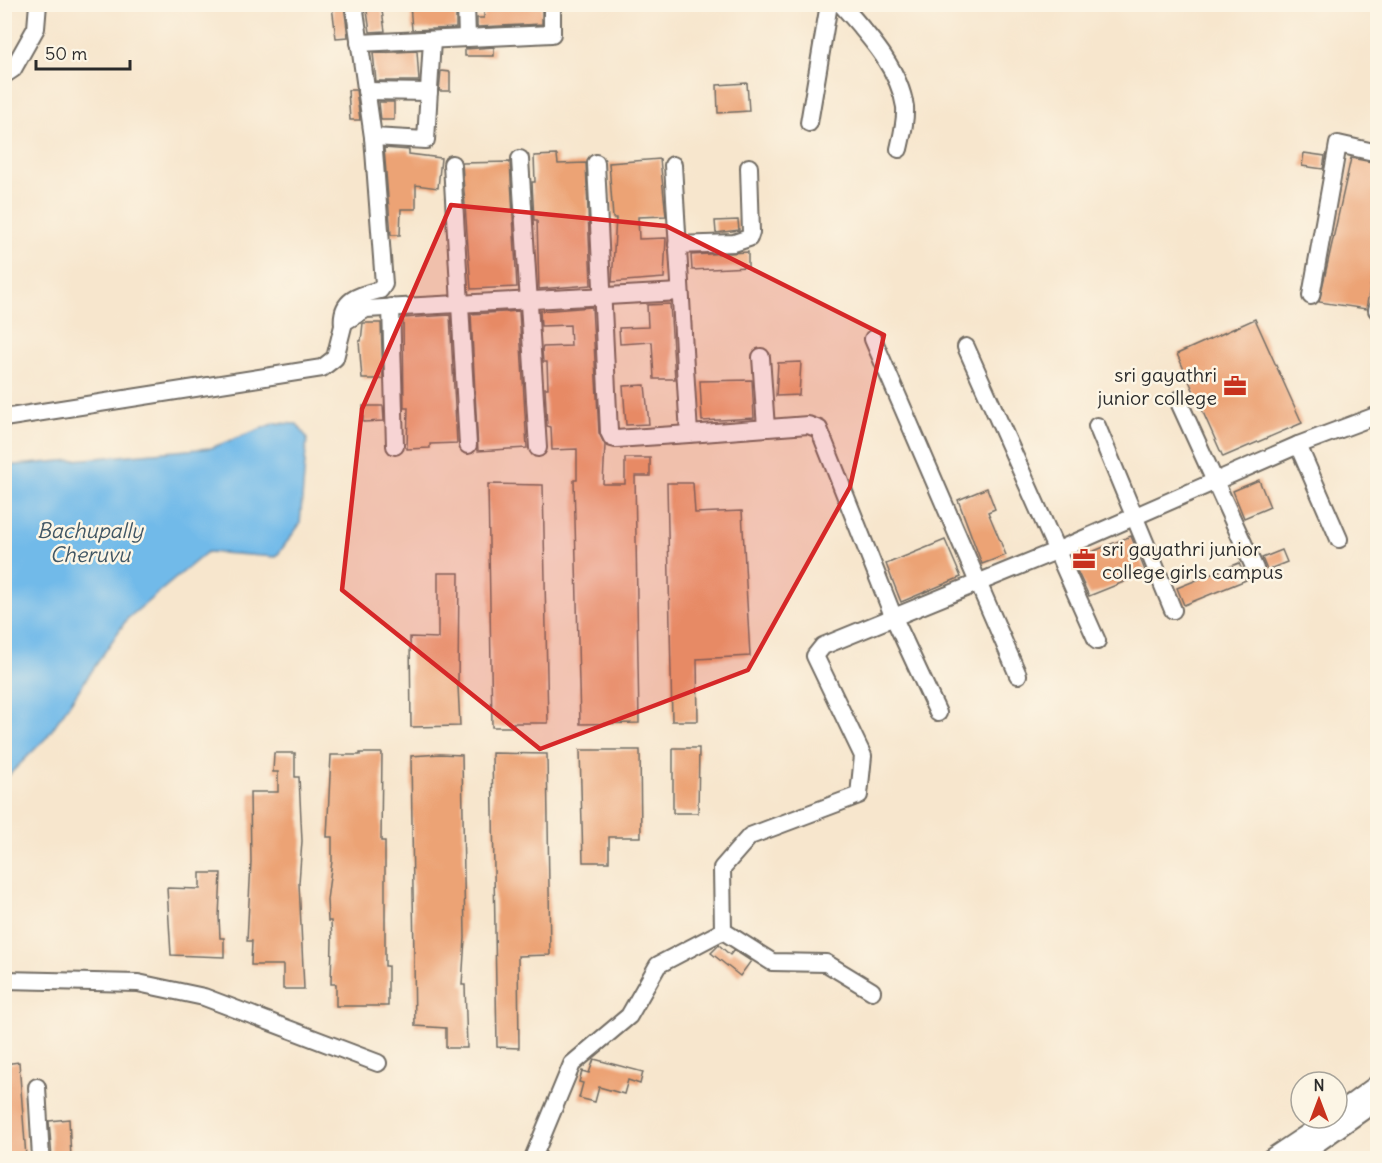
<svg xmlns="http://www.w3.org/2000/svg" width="1382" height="1163" viewBox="0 0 1382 1163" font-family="Delius,sans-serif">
  <rect width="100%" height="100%" fill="#fcf5e5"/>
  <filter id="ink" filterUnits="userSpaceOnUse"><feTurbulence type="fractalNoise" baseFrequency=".0167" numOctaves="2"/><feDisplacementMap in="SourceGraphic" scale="12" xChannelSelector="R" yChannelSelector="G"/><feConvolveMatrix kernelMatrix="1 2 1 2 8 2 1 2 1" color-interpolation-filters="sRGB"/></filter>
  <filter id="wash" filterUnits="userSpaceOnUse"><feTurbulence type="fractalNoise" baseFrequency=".008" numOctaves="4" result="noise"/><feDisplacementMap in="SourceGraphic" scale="24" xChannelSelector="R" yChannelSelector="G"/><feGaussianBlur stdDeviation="1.35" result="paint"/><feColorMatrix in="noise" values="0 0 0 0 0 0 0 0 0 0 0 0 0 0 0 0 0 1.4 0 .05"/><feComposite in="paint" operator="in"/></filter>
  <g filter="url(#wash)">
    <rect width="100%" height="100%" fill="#f7e6cd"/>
    <!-- water -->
    <path fill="#71bae9" stroke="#4e728a" stroke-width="1.5" d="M275,423L297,424L307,438L300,524L276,557L207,552L127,619L47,737L5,779V466L211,448Z"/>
    <g id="blocks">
      <!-- building -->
      <g fill="#eca374">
        <path d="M366,4H381L385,31L370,32Z"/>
        <path d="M410,4H456V28L412,30Z"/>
        <path d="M484,4H542V24L477,27V18H484Z"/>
        <path d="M344,5L348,37L336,38L332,6Z"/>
        <path d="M494,47V56H465V49Z"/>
        <path d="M417,51L419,81H376L373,53Z"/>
        <path d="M441,71L450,72V91H439Z"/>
        <path d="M747,83L749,111L718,113L717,85Z"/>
        <path d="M348,90H356L360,120H350Z"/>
        <path d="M379,102H394V120H381Z"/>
        <path d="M384,148L409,150V154L441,158L438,188L416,185V209H401L400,235H391Z"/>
        <path d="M1304,153L1325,156L1323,169L1302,166Z"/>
        <path d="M557,155L558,164L586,163L591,285L539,289L537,220H534L532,182H535L534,156Z"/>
        <path d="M1351,158L1377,163V251L1366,309L1319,302Z"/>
        <path d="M660,159L666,216L638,217L639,239L666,238L664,278L612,282L616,218H613L609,163Z"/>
        <path d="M510,162L517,287L471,289L462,163Z"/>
        <path d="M738,220L739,230L716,233L715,221Z"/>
        <path d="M748,252V267L692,270L691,255Z"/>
        <path d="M670,304L675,379H654L652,342L620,344L619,328L648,327L647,305Z"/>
        <path d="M592,307L599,433L605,445L603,484H625V458H650V476H635L639,723L580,724L574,480H577V449L552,450L551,427L547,426L545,388H548L547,362H543L542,350L543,347L571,346L570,325L541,326L540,311Z"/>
        <path d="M519,311L527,448L478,451L471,314Z"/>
        <path d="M450,315L457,443L430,444V448L407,449L408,408H404L403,318Z"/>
        <path d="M1255,319L1302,423L1223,457L1177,354Z"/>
        <path d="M363,323H381L383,379H362L359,341H361Z"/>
        <path d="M801,362L799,395L776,396L778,363Z"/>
        <path d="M752,380L754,418L702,421L700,381Z"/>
        <path d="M645,385L649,424L626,425L623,386Z"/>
        <path d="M363,406H383L384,421L363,422Z"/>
        <path d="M1259,480L1270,507L1244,518L1233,491Z"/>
        <path d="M667,483H693L695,513L742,511L750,656L697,659L698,721H672Z"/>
        <path d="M488,484L543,485L548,723H513V727H492Z"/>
        <path d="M987,488L995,509L988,512L1006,555L982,564L958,500Z"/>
        <path d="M1131,536L1146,573L1089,596L1072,560Z"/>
        <path d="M945,540L961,577L901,602L886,564Z"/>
        <path d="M1282,550L1287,562L1267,570L1262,558Z"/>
        <path d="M1239,563L1246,580L1184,605L1177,588Z"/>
        <path d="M438,573H459L458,686L460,726L411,727L410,637L438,638Z"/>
        <path d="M673,748H699L698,813H673Z"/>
        <path d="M580,750H640L641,837H609V862H583Z"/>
        <path d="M274,753H295V777H299L302,841L299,883L304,989H283V965H251L252,941H247L251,862L250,792H278V772H273Z"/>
        <path d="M360,753H382L381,841H385V966H388V1006H336V984H331L332,941L331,921H328L327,900L332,861V837H327L331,755H360Z"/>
        <path d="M492,753L547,754L550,955L518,956L519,1048L497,1047Z"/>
        <path d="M440,754L462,755L465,938L462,985H465L467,1048H446V1028L415,1026L411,756Z"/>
        <path d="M200,873H221L219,917L220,938H224V957L171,955L167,888L200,889Z"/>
        <path d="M719,945L730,955L734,950L751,961L740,976L711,953Z"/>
        <path d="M594,1059L643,1072L640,1084L628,1080L624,1094L599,1087L595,1102L579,1098L583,1083L579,1082L582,1071L589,1073Z"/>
        <path d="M19,1062L26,1157L7,1158L4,1064Z"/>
        <path d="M69,1119L71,1158H52L49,1121Z"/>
      </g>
    </g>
  </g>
  <g filter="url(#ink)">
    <use href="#blocks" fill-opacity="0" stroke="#726c64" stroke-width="1.5"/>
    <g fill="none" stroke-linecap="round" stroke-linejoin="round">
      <!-- minor casing -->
      <g stroke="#726c64" stroke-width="20">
        <g id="minor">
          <path d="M466,4L467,38"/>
          <path d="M841,4C866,33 899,67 905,107C906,121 902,136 899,149"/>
          <path d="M359,43L552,34V4"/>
          <path d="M4,75L13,69L36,28L38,4"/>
          <path d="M366,91L429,92"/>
          <path d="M809,123L829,4"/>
          <path d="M373,137L426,140L432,40"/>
          <path d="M520,159L538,448"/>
          <path d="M596,163L609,432L612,438L616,439L689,434"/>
          <path d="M452,164L468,445"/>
          <path d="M673,165L689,434L808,425L819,429L894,618L938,713"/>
          <path d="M677,245L734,243L749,238L751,232L749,167"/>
          <path d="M1311,296L1338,144L1378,153"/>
          <path d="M391,307L395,446"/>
          <path d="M1377,310L1378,306"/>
          <path d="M343,325C340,299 360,295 380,290L384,284L373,137L354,4"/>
          <path d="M873,339L1018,675"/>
          <path d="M966,347L1097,641"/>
          <path d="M761,357L766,428"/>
          <path d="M1178,400L1255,569"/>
          <path d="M4,418L322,368L335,358L344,322L366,309L680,292"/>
          <path d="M1097,426L1173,610"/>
          <path d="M1298,445L1339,539"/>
          <path d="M723,931L722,868L750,836L859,795L863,756L815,656L823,646L1056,551L1298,445L1378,415"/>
          <path d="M4,980L138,983L204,997L378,1063"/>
          <path d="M37,1087L41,1158"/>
          <path d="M1337,1113L1378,1083"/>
          <path d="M533,1158L572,1064L629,1016L658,965L723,931L772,962L826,963L872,991"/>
          <path d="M1270,1158L1330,1118"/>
          <path d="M1297,1158L1378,1101"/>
        </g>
      </g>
      <!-- minor -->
      <use href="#minor" stroke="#fff" stroke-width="16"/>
    </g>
  </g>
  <!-- marked area -->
  <path fill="#d62828" fill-opacity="0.2" stroke="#d62828" stroke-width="4.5" stroke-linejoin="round" d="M451,205L666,226L884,335L850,487L748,670L540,749L342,590L362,409Z"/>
  <!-- icons -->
  <defs>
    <g id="office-bare" transform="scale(1.8)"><path d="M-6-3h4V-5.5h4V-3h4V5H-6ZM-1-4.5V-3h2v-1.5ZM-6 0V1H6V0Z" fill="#c8321e" stroke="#fcf5e5" stroke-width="2.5" paint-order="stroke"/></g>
  </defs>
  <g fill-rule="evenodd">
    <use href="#office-bare" x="1235" y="386"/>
    <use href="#office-bare" x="1084" y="559"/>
  </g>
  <g text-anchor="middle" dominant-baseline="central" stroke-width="5" stroke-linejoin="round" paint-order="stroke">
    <!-- poi labels -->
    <g font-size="20" fill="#2b2b2b" stroke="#fcf5e5" text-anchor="end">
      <text x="1217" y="374">sri gayathri<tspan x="1217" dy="23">junior college</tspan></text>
      <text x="1102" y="548" text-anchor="start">sri gayathri junior<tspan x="1102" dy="23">college girls campus</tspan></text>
    </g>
    <!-- water labels -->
    <g font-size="21" font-style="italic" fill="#405664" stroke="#fcf5e5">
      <text x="90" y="530">Bachupally<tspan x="90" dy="24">Cheruvu</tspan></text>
    </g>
  </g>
  <!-- margin -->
  <rect width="1382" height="1163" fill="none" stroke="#fcf5e5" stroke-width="24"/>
  <!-- north arrow -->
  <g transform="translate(1319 1100)"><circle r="28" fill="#fcf5e5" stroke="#a8a49b" stroke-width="1.5"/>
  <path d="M0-4.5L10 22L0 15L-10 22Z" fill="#c8321e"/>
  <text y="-9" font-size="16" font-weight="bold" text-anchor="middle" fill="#2b2b2b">N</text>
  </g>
  <!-- scale -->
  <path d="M36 60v9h94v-9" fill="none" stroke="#2b2b2b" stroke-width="3"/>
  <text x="45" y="60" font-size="18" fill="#2b2b2b" stroke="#fcf5e5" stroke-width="4.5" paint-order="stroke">50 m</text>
</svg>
